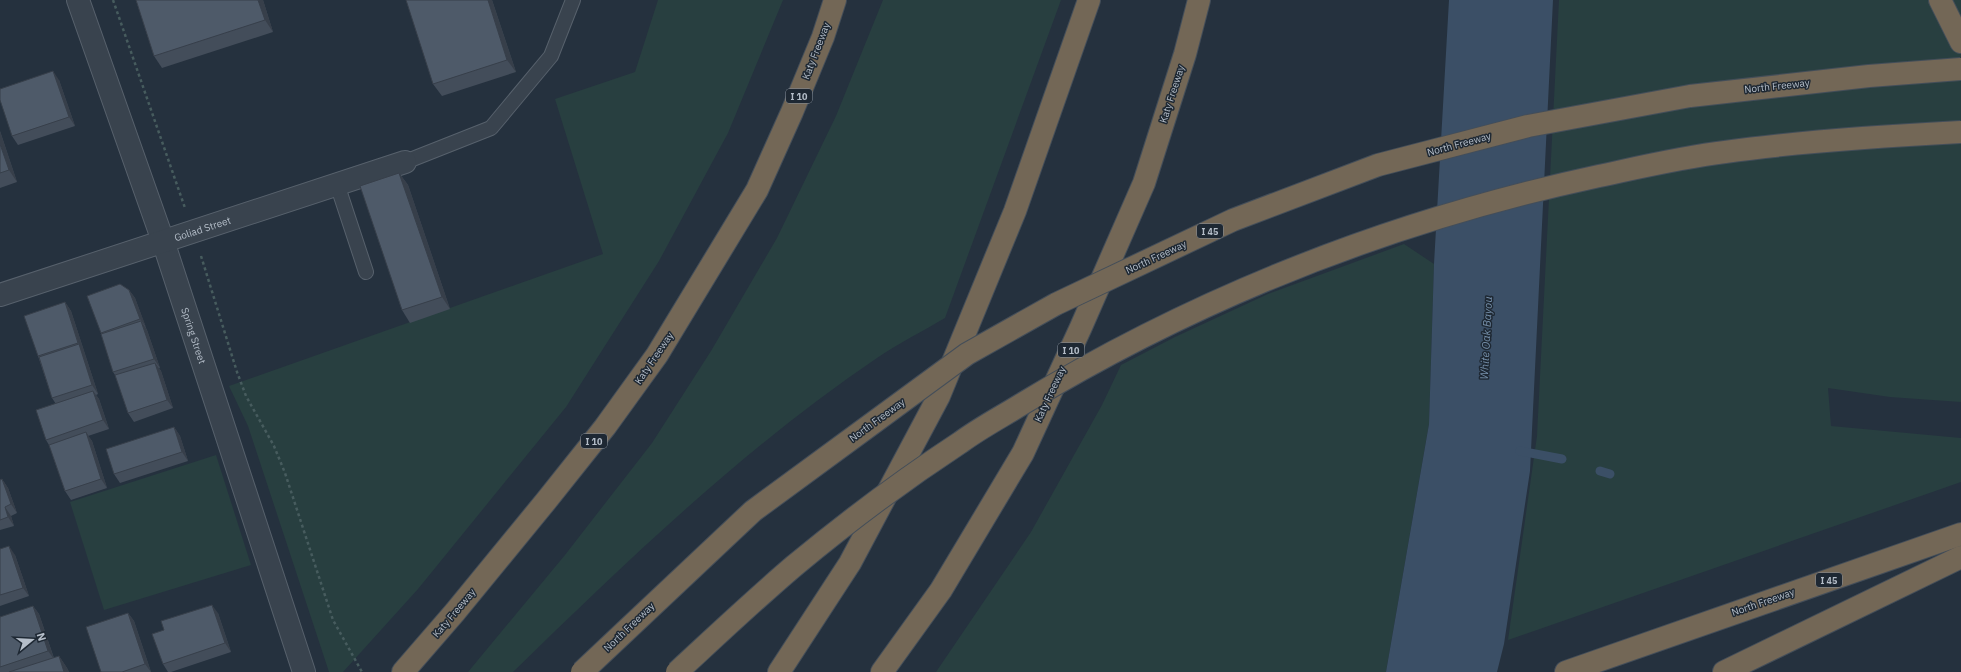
<svg xmlns="http://www.w3.org/2000/svg" width="1961" height="672" viewBox="0 0 1961 672" font-family="'IBM Plex Sans',sans-serif">
  <rect width="100%" height="100%" fill="#25313e"/>
  <!-- green -->
  <g fill="#283f40">
    <path d="M658,0H783L728,133L659,261L566,407L418,589L343,672H329L248,426L229,386L603,254L555,99L635,72Z"/>
    <path d="M883,0H1061L945,318C923,331 899,343 877,358C744,448 628,560 513,672H468L565,555L652,443L711,351L777,238L836,116Z"/>
    <path d="M1559,0H1961V402L1890,397L1828,388L1831,426L1961,438V482L1508,640L1537,436Z"/>
    <path d="M1404,244L1434,264L1429,424L1386,672H936L1031,532L1102,405L1121,365L1175,337L1268,294Z"/>
    <path d="M216,455L251,565L104,610L70,502Z"/>
  </g>
  <!-- water -->
  <path fill="#3b4f66" d="M1449,0H1553L1530,471L1504,644L1497,672H1386L1429,424L1434,264Z"/>
  <g fill="none" stroke-linecap="round" stroke-linejoin="round">
    <!-- stream -->
    <g stroke="#3b4f66" stroke-width="9">
      <path d="M1520,451L1562,459"/>
      <path d="M1600,471L1610,474"/>
    </g>
    <!-- lane casing -->
    <g stroke="#57616c" stroke-width="16">
      <g id="lane">
        <path d="M405,162L491,128L551,56L573,0"/>
        <path d="M337,184L366,272"/>
      </g>
    </g>
    <!-- street casing -->
    <g stroke="#57616c" stroke-width="24">
      <g id="street">
        <path id="s1" d="M78,0L163,241L304,672"/>
        <path id="s2" d="M0,295L405,162"/>
      </g>
    </g>
    <!-- highway casing -->
    <g stroke="#444e59" stroke-width="24">
      <g id="highway">
        <path d="M1940,0L1961,42"/>
        <path d="M403,672L455,612L546,501L605,427L657,355L757,190L792,112L823,37L835,0"/>
        <path d="M779,672L850,563L939,396L1015,211L1089,0"/>
        <path d="M882,672L941,590L1023,453L1081,327L1144,183L1185,54L1199,0"/>
        <path d="M1566,672L1961,534"/>
        <path d="M1724,672L1961,557"/>
      </g>
    </g>
    <!-- path -->
    <g stroke="#475c5e" stroke-width="2.5" stroke-dasharray="3 3" stroke-linecap="butt">
      <path d="M113,0L185,208"/>
      <path d="M201,256L237,372L246,396L274,446L285,473L333,620L362,672"/>
    </g>
    <!-- lane -->
    <use href="#lane" stroke="#39434e" stroke-width="14"/>
    <!-- street -->
    <use href="#street" stroke="#39434e" stroke-width="22"/>
    <!-- highway -->
    <use href="#highway" stroke="#736756" stroke-width="22"/>
    <!-- highway-bridge casing -->
    <g stroke="#444e59" stroke-width="24" stroke-linecap="butt">
      <g id="highway-bridge">
        <path d="M582,672L753,511L967,354L1056,304L1233,220L1378,165L1528,126L1690,96L1869,76L1961,69"/>
        <path d="M677,672C716,636 754,600 794,566C847,522 903,480 961,442C980,428 1001,417 1022,404C1200,296 1395,220 1599,176C1641,167 1683,157 1725,152C1803,141 1883,136 1961,132"/>
      </g>
    </g>
    <!-- highway-bridge -->
    <use href="#highway-bridge" stroke="#736756" stroke-width="22"/>
  </g>
  <!-- wall -->
  <g fill="#434d5a">
    <path d="M136,0H263L273,32L162,68L154,56Z"/>
    <path d="M492,0L516,72L442,96L433,84Z"/>
    <path d="M59,80L75,126L18,145L12,136Z"/>
    <path d="M0,131L17,182L0,188Z"/>
    <path d="M399,173L408,185L450,309L410,323L402,310Z"/>
    <path d="M129,290L135,298L146,328L147,330L160,368H159L161,371L173,408L134,422L128,413L115,375L113,372L101,333Z"/>
    <path d="M65,302L71,311L98,394L96,395L99,399L109,429L88,436L92,441L107,488L71,500L65,491L49,445L46,440L56,404L52,398L38,356Z"/>
    <path d="M174,427L180,436L188,461L120,483L114,474Z"/>
    <path d="M2,479L8,488L17,513L11,516L14,526L0,530V480Z"/>
    <path d="M0,549L15,555L29,596L0,606Z"/>
    <path d="M33,606L39,614L54,658L59,656L67,668L69,672H0V617Z"/>
    <path d="M128,613L134,621L151,672H101Z"/>
    <path d="M218,613L231,652L171,672H168L163,664Z"/>
  </g>
  <!-- shaded-wall -->
  <g fill="#373f4a">
    <path d="M258,0H263L273,32L265,20Z"/>
    <path d="M488,0H492L516,72L507,60Z"/>
    <path d="M53,71L59,80L75,126L69,117Z"/>
    <path d="M0,131L17,182L9,170L0,144Z"/>
    <path d="M399,173L408,185L450,309L442,297Z"/>
    <path d="M129,290L135,298L146,327L140,319Z"/>
    <path d="M65,302L71,311L98,394L92,385Z"/>
    <path d="M141,321L147,330L160,368L154,359Z"/>
    <path d="M155,363L161,371L173,408L167,400Z"/>
    <path d="M93,391L99,399L109,429L103,420Z"/>
    <path d="M174,427L180,436L188,461L182,452Z"/>
    <path d="M86,432L92,441L107,488L101,479Z"/>
    <path d="M2,479L8,488L17,513L11,504Z"/>
    <path d="M5,507L11,516L14,526L8,517Z"/>
    <path d="M9,546L15,555L29,596L23,588Z"/>
    <path d="M212,605L218,613L231,652L225,643Z"/>
    <path d="M33,606L39,614L54,659L48,651Z"/>
    <path d="M128,613L134,621L151,672L145,664Z"/>
    <path d="M59,656L67,668L69,672H64Z"/>
  </g>
  <!-- building -->
  <g fill="#4e5a69" stroke="#373f4a">
    <path d="M136,0H258L265,20L154,56Z"/>
    <path d="M406,0H488L507,60L433,84Z"/>
    <path d="M53,71L69,117L12,136L0,100V89Z"/>
    <path d="M0,144L9,170L0,173Z"/>
    <path d="M399,173L442,297L402,310L360,186Z"/>
    <path d="M120,284L129,290L140,319L101,333L87,296Z"/>
    <path d="M65,302L78,343L38,356L24,316Z"/>
    <path d="M141,321L154,359L113,372L101,334Z"/>
    <path d="M79,344L92,385L52,398L39,357Z"/>
    <path d="M155,363L167,400L128,413L115,375Z"/>
    <path d="M93,391L103,420L46,440L36,410Z"/>
    <path d="M174,427L182,452L114,474L106,449Z"/>
    <path d="M86,432L101,479L65,491L49,445Z"/>
    <path d="M2,479L11,504L5,507L8,517L0,520V480Z"/>
    <path d="M9,546L23,588L0,595V549Z"/>
    <path d="M212,605L225,643L163,664L152,634L164,630L161,621Z"/>
    <path d="M33,606L48,651L0,667V617Z"/>
    <path d="M128,613L145,664L122,672H101L86,627Z"/>
    <path d="M59,656L64,672H9Z"/>
  </g>
  <g text-anchor="middle" dominant-baseline="central" stroke-width="3" stroke-linejoin="round" paint-order="stroke">
    <!-- shield labels -->
    <g fill="#1e2833" stroke="#88919c" stroke-width="1">
      <rect x="786" y="89" width="26" height="14" rx="3"/>
      <rect x="1197" y="224" width="26" height="14" rx="3"/>
      <rect x="1058" y="343" width="26" height="14" rx="3"/>
      <rect x="581" y="434" width="26" height="14" rx="3"/>
      <rect x="1816" y="573" width="26" height="14" rx="3"/>
    </g>
    <g font-size="9" font-weight="bold" fill="#b5bec9">
      <text x="799" y="96">I 10</text>
      <text x="1210" y="231">I 45</text>
      <text x="1071" y="350">I 10</text>
      <text x="594" y="441">I 10</text>
      <text x="1829" y="580">I 45</text>
    </g>
    <!-- street labels -->
    <g font-size="10" fill="#b5bec9" stroke="#1e2833">
      <text transform="translate(816 51) rotate(-69)">Katy Freeway</text>
      <text transform="translate(1777 86) rotate(-6)">North Freeway</text>
      <text transform="translate(1172 94) rotate(-72)">Katy Freeway</text>
      <text transform="translate(1459 144) rotate(-15)">North Freeway</text>
      <text stroke="none"><textPath href="#s2" startOffset="213">Goliad Street</textPath></text>
      <text transform="translate(1156 257) rotate(-25)">North Freeway</text>
      <text stroke="none"><textPath href="#s1" startOffset="355">Spring Street</textPath></text>
      <text transform="translate(654 358) rotate(-56)">Katy Freeway</text>
      <text transform="translate(1050 394) rotate(-65)">Katy Freeway</text>
      <text transform="translate(877 420) rotate(-36)">North Freeway</text>
      <text transform="translate(1763 602) rotate(-19)">North Freeway</text>
      <text transform="translate(454 613) rotate(-50)">Katy Freeway</text>
      <text transform="translate(629 627) rotate(-44)">North Freeway</text>
    </g>
    <!-- water labels -->
    <g font-size="11" font-style="italic" fill="#7690ab" stroke="#1e2833">
      <text transform="translate(1486 338) rotate(-87)">White Oak Bayou</text>
    </g>
  </g>
  <!-- north arrow -->
  <g transform="translate(32 640) rotate(72)" stroke="#1e2833" stroke-width="3" paint-order="stroke">
  <path d="M0-3L7 15L0 10L-7 15Z" fill="#b5bec9"/>
  <text y="-6" font-size="11" font-weight="bold" text-anchor="middle" fill="#b5bec9">N</text>
  </g>
</svg>
